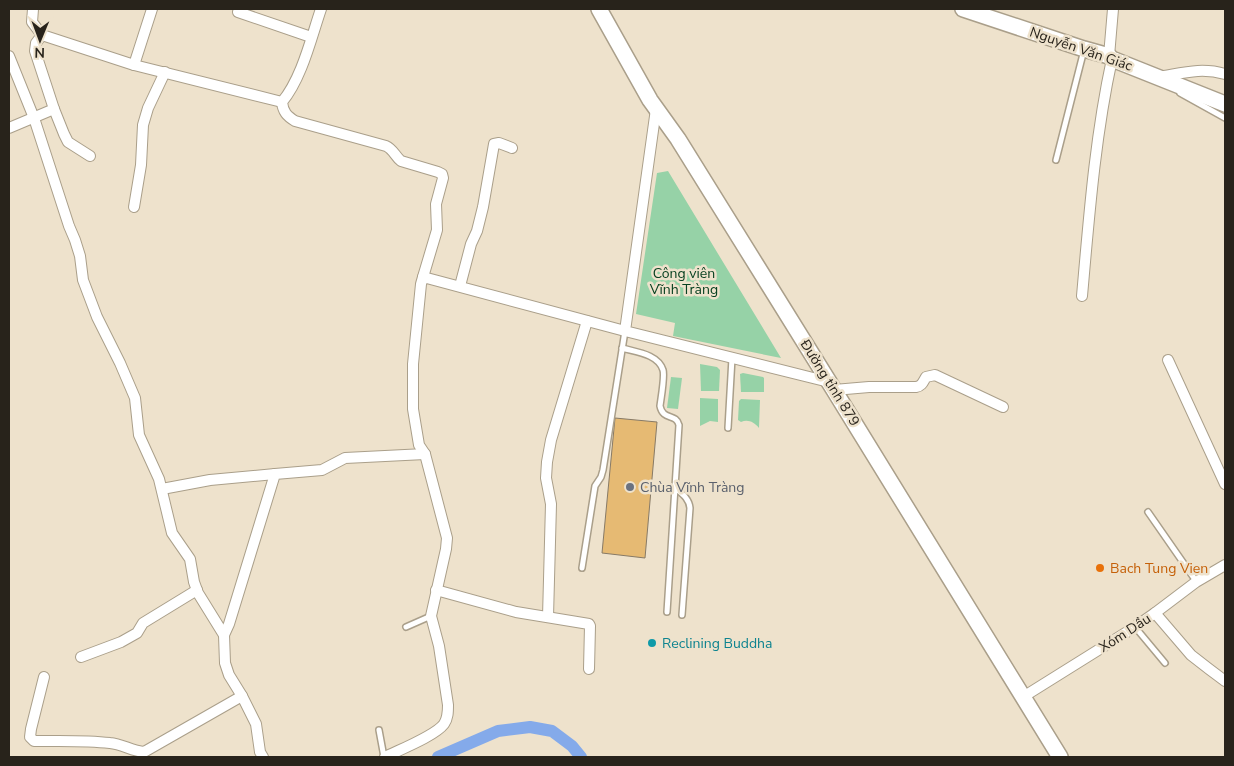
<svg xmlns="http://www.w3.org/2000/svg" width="1234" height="766" viewBox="0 0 1234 766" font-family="'Nunito Sans',sans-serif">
  <rect width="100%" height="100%" fill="#eee2cc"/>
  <!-- green -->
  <g fill="#96d2a7">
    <path d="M668,171L781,358L673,336L675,323L636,314L657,173Z"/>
    <path d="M700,364L717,367L720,370L719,391H701Z"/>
    <path d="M743,373L763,377L764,378V392H741L740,374Z"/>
    <path d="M671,377L682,378L678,409L667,408Z"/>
    <path d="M700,398L718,399V422L710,421L700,426Z"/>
    <path d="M741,399L760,400L759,428C754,422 748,419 741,422L738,420L739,401Z"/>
  </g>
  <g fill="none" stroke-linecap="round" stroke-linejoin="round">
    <!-- canal -->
    <path stroke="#84aaea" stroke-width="12" d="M438,757L498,731L530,727L552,731L572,746L581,757"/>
  </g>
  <!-- building -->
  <path fill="#e6ba73" stroke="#877a66" d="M615,418L657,422L645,558L602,553Z"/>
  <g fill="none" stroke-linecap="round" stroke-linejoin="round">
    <!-- service casing -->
    <g stroke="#aa9f8a" stroke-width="8">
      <g id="service">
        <path d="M1180,93L1225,118"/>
        <path d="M1056,160L1084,50"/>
        <path d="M622,348C636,352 658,354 663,370C665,376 661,398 660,406C663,421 676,413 679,425L667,612"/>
        <path d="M728,428L732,358"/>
        <path d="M675,488C682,494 689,498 690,508L682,615"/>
        <path d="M1148,512L1196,581"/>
        <path d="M582,568L595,486L601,477L603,470L625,331"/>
        <path d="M406,627L431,616"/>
        <path d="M1135,627L1165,663"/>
        <path d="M379,730L384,757"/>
      </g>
    </g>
    <!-- minor casing -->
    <g stroke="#aa9f8a" stroke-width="12">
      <g id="minor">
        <path d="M33,9L32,22L42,35L134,65L282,102"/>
        <path d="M321,9C311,38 302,78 282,102C283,112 287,116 295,121L386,146C393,149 395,156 401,161L438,172L442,174L443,178L436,204L437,230L423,277"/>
        <path d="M238,12L311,37"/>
        <path d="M42,35L36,43L35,51L54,109L64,134L68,142L90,156"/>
        <path d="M9,56L34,118L69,226L75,240L80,256L83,280L97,317L120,363L135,398L139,435L159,479L172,533L190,559L194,582L198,593L224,635L225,663L229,675L242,696L256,724L260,752L263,757"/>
        <path d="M1109,56L1113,9"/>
        <path d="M134,65L152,9"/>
        <path d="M1159,77C1183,73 1201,67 1225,74"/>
        <path d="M656,109L625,331L829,382"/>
        <path d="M9,128L54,109"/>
        <path d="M134,207L141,165L143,125L148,108L165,72"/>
        <path d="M460,286L471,244L477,231L483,207L494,144L499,143L512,148"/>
        <path d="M1082,296C1089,217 1095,137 1112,59"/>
        <path d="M1168,360L1225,484"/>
        <path d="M834,390L869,387H916C922,386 923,382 926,377L935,375L1003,407"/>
        <path d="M162,489L210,480L275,474"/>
        <path d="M436,590L516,612L589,624L590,626L589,669"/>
        <path d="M1155,613L1191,655L1209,669L1225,681"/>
        <path d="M548,617L551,504L546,478L547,462L551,440L587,321"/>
        <path d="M224,635L229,624L275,474L322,470L345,458L425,454"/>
        <path d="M81,657L121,642L137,633L143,623L197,590"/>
        <path d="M44,677L31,729L30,737L34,741C59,741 85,740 110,743C122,744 132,751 144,752L242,696"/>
        <path d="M1023,697L1135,627L1155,613L1196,582L1225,565"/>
        <path d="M385,757C399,750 435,736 444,724C448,718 448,712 448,705L439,646L431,616L446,549L447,538L425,454L419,445L413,409V364L421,284L423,277L625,331"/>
      </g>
    </g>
    <!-- secondary casing -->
    <g stroke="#aa9f8a" stroke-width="18">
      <g id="secondary">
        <path d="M599,9L650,100L678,139L834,390L1060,757"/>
        <path d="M963,9L1084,49L1109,56L1112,59L1225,104"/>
      </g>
    </g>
    <!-- service -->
    <use href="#service" stroke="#fff" stroke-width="5"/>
    <!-- minor -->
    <use href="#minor" stroke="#fff" stroke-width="10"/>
    <!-- secondary -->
    <use href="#secondary" stroke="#fff" stroke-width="15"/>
  </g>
  <!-- markers -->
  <circle fill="#6b7280" stroke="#eee2cc" stroke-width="2" cx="630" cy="487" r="5"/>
  <circle fill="#e8710a" stroke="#eee2cc" stroke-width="2" cx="1100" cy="568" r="5"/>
  <circle fill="#0f9aa8" stroke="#eee2cc" stroke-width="2" cx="652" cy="643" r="5"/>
  <g text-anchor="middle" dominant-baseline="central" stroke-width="5" stroke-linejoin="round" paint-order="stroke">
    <!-- street labels -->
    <g font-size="14" fill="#28231b" stroke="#eee2cc">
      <text transform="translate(1081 49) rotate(19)">Nguyễn Văn Giác</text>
      <text transform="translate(830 383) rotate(58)">Đường tỉnh 879</text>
      <text transform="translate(1125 633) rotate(-33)">Xóm Dầu</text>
    </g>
    <!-- park labels -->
    <g font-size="14" fill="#084121" stroke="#eee2cc">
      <text x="684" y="273">Công viên<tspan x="684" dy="16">Vĩnh Tràng</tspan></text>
    </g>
    <!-- worship labels -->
    <g font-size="14" fill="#5b616d" stroke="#eee2cc" text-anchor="start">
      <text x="640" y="487">Chùa Vĩnh Tràng</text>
    </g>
    <!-- food labels -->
    <g font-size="14" fill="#c56008" stroke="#eee2cc" text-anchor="start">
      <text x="1110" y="568">Bach Tung Vien</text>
    </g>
    <!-- culture labels -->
    <g font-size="14" fill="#0d838f" stroke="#eee2cc" text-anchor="start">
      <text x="662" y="643">Reclining Buddha</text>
    </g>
  </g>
  <!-- border -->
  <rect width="1234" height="766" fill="none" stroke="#28231b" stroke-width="20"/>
  <!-- north arrow -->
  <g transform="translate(40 40) rotate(181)" stroke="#eee2cc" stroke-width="4" paint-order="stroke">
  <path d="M0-4L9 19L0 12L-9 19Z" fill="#28231b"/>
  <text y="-8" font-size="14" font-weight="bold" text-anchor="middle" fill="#28231b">N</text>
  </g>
</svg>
